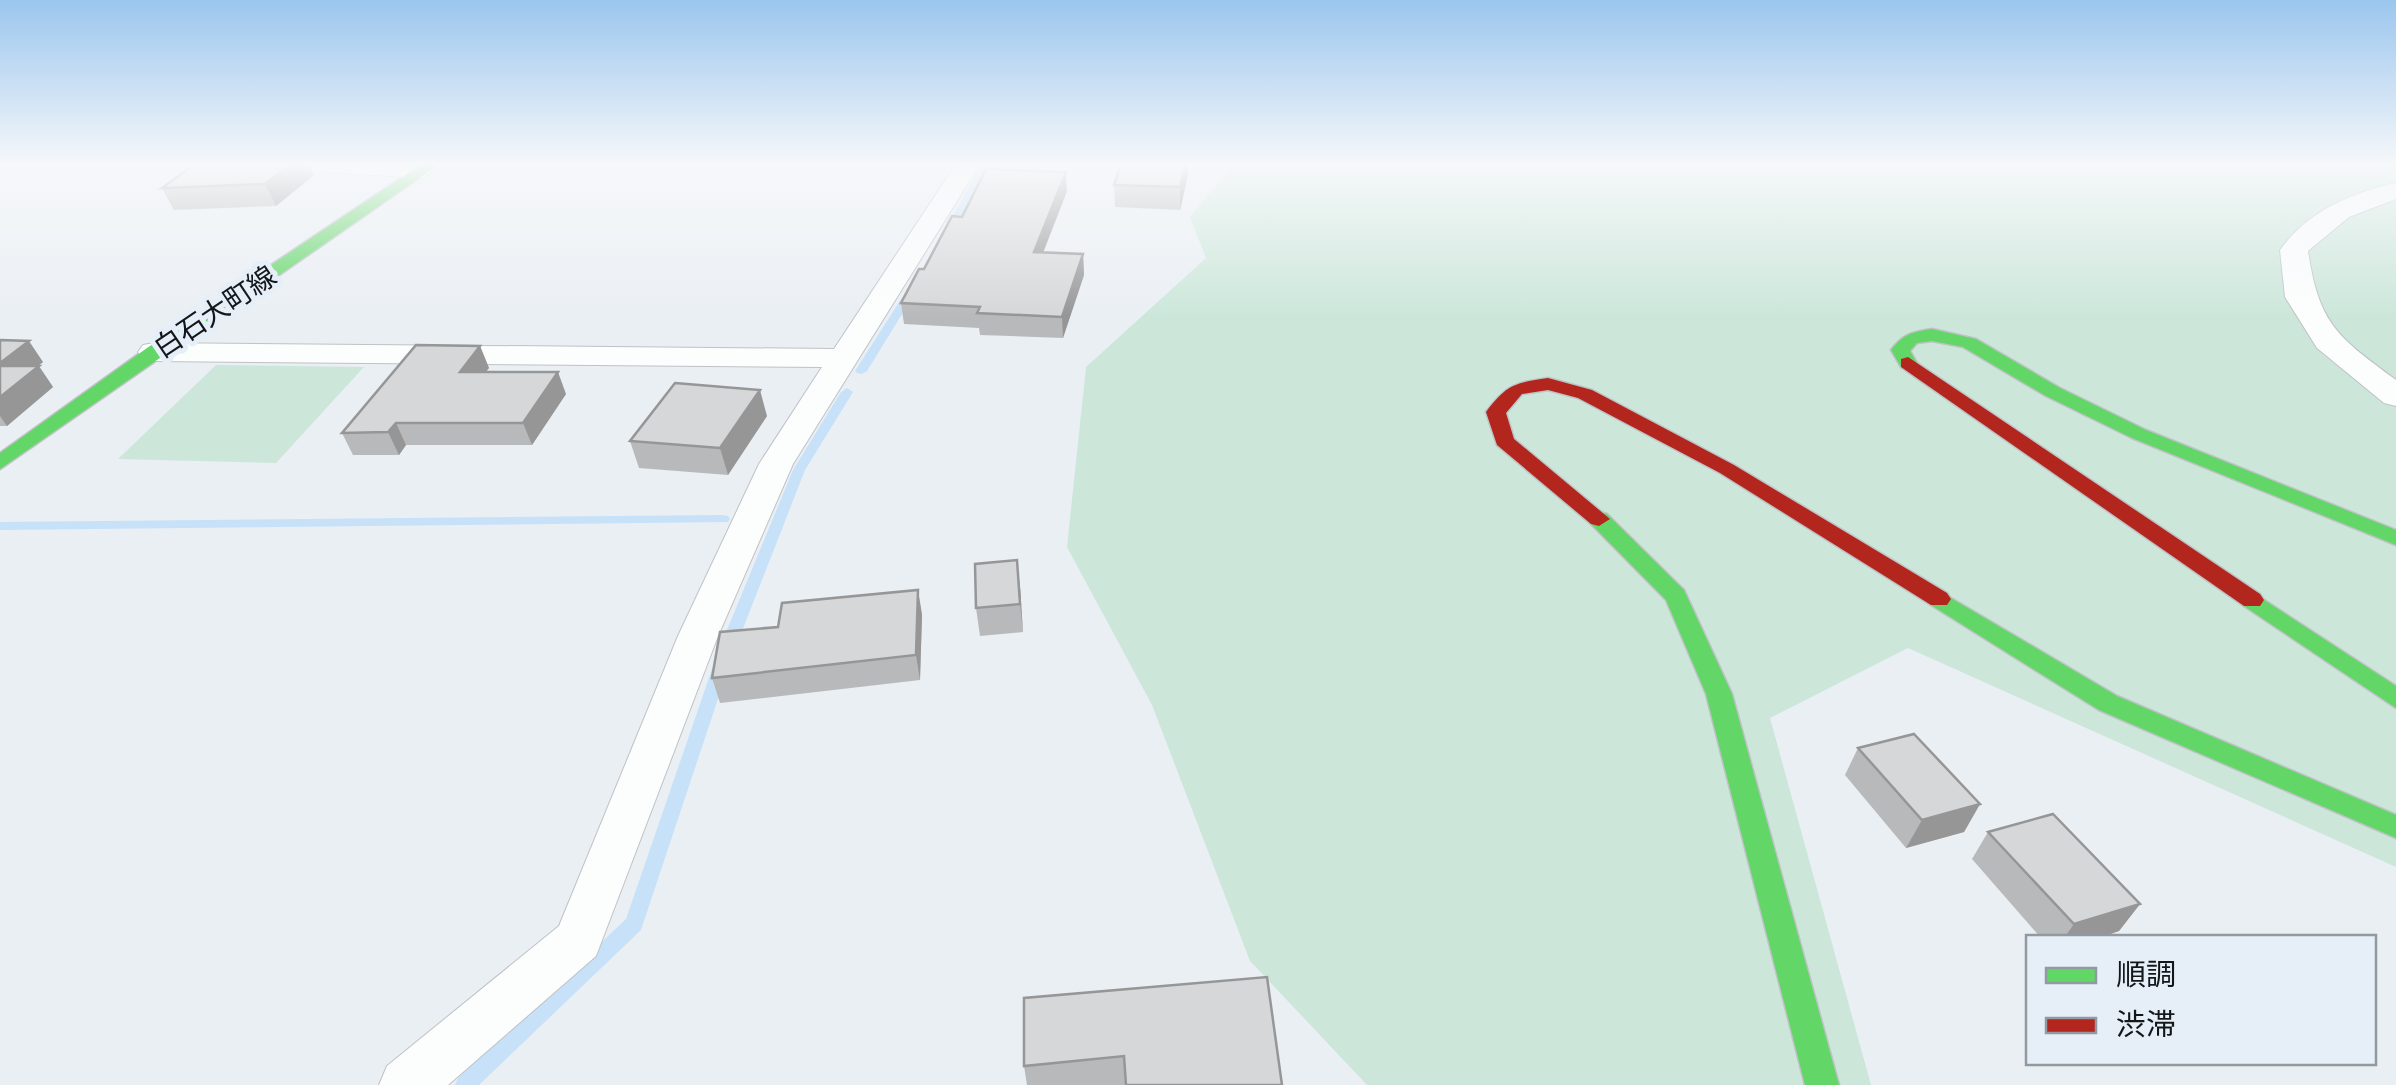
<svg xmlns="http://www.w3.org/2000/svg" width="2396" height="1085" viewBox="0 0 2396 1085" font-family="'Fira Sans Condensed','Noto Sans JP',sans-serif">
  <rect width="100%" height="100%" fill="#eaeff4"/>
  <!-- green -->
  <g fill="#cce7da">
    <path d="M1234,164H2396V867L1908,648L1770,718L1871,1085H1367L1250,961L1152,705L1067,547L1086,367L1206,258L1190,217Z"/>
    <path d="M216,365L364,367L276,463L118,459Z"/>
  </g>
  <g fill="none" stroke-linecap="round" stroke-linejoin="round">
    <!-- stream -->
    <g fill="#c7e1f8" fill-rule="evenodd">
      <path d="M981,166L989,168L961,217H955L953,215Z"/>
      <path d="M910,290L915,293L867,371L861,374L857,373L855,371L905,293Z"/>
      <path d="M847,388L853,392L805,470L735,649L732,653H722L719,649L793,470L841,392Z"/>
      <path d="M723,515L728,516L730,519L728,522L0,530V522Z"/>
      <path d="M720,664L725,665L728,669L641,930L479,1085H455L458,1078L626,919L712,669L715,665Z"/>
    </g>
    <!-- street casing -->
    <g stroke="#bfc2c6" stroke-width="2">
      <g id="street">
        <path d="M298,164H427L435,170L422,178L310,171Z"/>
        <path d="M956,164H980L793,464L718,636L596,956L448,1085H379L387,1066L559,926L678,636L759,464L822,367L154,361L143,359L138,352L143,345L154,343L834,349Z"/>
        <path d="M2396,183V199L2349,217L2308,251C2319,325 2338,337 2396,380V406L2384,403L2317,348L2285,297L2280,250C2308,211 2351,193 2396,183Z"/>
      </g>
    </g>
    <!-- fast casing -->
    <g stroke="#bfc2c6" stroke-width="3">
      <g id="fast">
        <path d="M422,164H439L0,469V453L147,348Z"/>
        <path d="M1932,329L1976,339L2060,388L2146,430L2396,530V545L2132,438L2046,396L1963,347L1932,341L1917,343L1910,351L1917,363L1915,367H1901L1891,350C1903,334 1912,332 1932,329Z"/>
        <path d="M1599,512L1607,514L1684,590L1732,694L1839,1085H1805L1706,694L1666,600L1591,524L1588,519Z"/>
        <path d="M1939,591L2117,696L2396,815V838L2099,710L1931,605L1927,599L1931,593Z"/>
        <path d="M2252,592L2396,686V708L2244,606L2240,600Z"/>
      </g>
    </g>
    <!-- jam casing -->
    <g stroke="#bfc2c6" stroke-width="3">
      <g id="jam">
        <path d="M1908,357L2260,594L2264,600L2260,606H2244L1901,367V359Z"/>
        <path d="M1548,378L1592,390L1734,465L1947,593L1951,599L1947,605H1931L1720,473L1578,398L1548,390L1522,394L1506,413L1514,439L1610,519L1599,526L1591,524L1497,445L1486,412C1507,384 1515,383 1548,378Z"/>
      </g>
    </g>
    <!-- street -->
    <use href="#street" fill="#fcfdfd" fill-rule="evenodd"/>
    <!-- fast -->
    <use href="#fast" fill="#63d668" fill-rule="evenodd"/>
    <!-- jam -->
    <use href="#jam" fill="#b3261e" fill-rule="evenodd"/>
  </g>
  <!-- wall -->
  <g fill="#b8b9ba">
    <path d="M314,175L276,206L174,210L162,188Z"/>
    <path d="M1188,175L1180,210L1115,207L1114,185Z"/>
    <path d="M1067,191L1043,253L1083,254L1084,275L1063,338L980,335L979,328L904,324L901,303L962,217Z"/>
    <path d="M0,339L43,362L38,366L53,387L7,426H0Z"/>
    <path d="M480,346L489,368L485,372L566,394L532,445H406L399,455H353L342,433Z"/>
    <path d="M767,416L728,475L639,468L630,441Z"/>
    <path d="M1020,587L1023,632L980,636L976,608Z"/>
    <path d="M918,590L922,615L920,680L720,703L712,678L778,627Z"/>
    <path d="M1858,748L1980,804L1964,832L1906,848L1845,775Z"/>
    <path d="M1988,832L2140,904L2119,931L2099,938H2041L1972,859Z"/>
    <path d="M1024,998L1282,1085H1027L1024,1066Z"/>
  </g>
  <!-- shaded-wall -->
  <g fill="#969697">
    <path d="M291,164H309L314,175L276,206L265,184Z"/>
    <path d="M1186,164H1188V175L1180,210V187Z"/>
    <path d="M1066,172L1067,191L1035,273L1034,252Z"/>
    <path d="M1083,254L1084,275L1063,338L1062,317Z"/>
    <path d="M0,339L10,355L29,341L43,362L11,387L0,371Z"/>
    <path d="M480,346L489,368L469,394L460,372Z"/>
    <path d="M39,366L53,387L7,426L0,416V397Z"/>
    <path d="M558,372L566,394L532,445L523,423Z"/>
    <path d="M760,390L767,416L728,475L720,448Z"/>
    <path d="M396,423L406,445L399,455L388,432Z"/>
    <path d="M1017,560L1020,587L1023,632L1020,604Z"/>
    <path d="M918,590L922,615L920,680L916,655Z"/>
    <path d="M1980,804L1964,832L1906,848L1922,820Z"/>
    <path d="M2140,904L2119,931L2099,938H2064L2074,924Z"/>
  </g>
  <!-- building -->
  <g fill="#d6d7d8" stroke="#969697" stroke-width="2.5">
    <path d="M195,164H291L265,184L162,188Z"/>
    <path d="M1121,164H1186L1180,187L1114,185Z"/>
    <path d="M986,169L1066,172L1034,252L1083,254L1062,317L977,313L980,307L901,303L919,269H924L952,216L962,217Z"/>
    <path d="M0,340L29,341L0,363Z"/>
    <path d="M416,345L480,346L460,372H558L523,423H396L388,432L342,433Z"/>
    <path d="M0,366H39L0,397Z"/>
    <path d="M675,383L760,390L720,448L630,441Z"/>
    <path d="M1017,560L1020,604L976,608L975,564Z"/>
    <path d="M918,590L916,655L712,678L720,632L778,627L782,603Z"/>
    <path d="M1914,734L1980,804L1922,820L1858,748Z"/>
    <path d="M2053,814L2140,904L2074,924L1988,832Z"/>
    <path d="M1267,977L1282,1085H1126L1124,1056L1024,1066V998Z"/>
  </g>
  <!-- sky -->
  <linearGradient id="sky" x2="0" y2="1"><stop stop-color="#9bc6ee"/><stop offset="0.52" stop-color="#f6f8fa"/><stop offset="1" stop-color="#f6f8fa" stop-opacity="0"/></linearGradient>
  <rect width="2396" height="316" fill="url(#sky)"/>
  <g text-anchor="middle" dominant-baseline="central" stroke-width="10" stroke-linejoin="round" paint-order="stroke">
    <!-- far-street labels -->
    <g font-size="28" fill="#14171a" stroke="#e6eff8">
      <text transform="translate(215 312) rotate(-34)">白石大町線</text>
    </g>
  </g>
  <!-- legend -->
  <rect x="2026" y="935" width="350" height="130" fill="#e6eff8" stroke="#92999f" stroke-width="2.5"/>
  <rect x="2046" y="968" width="50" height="15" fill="#63d668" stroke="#92999f" stroke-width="2.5"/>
  <text x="2116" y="985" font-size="30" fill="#14171a">順調</text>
  <rect x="2046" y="1018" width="50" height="15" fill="#b3261e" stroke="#92999f" stroke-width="2.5"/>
  <text x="2116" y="1035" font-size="30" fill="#14171a">渋滞</text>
</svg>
